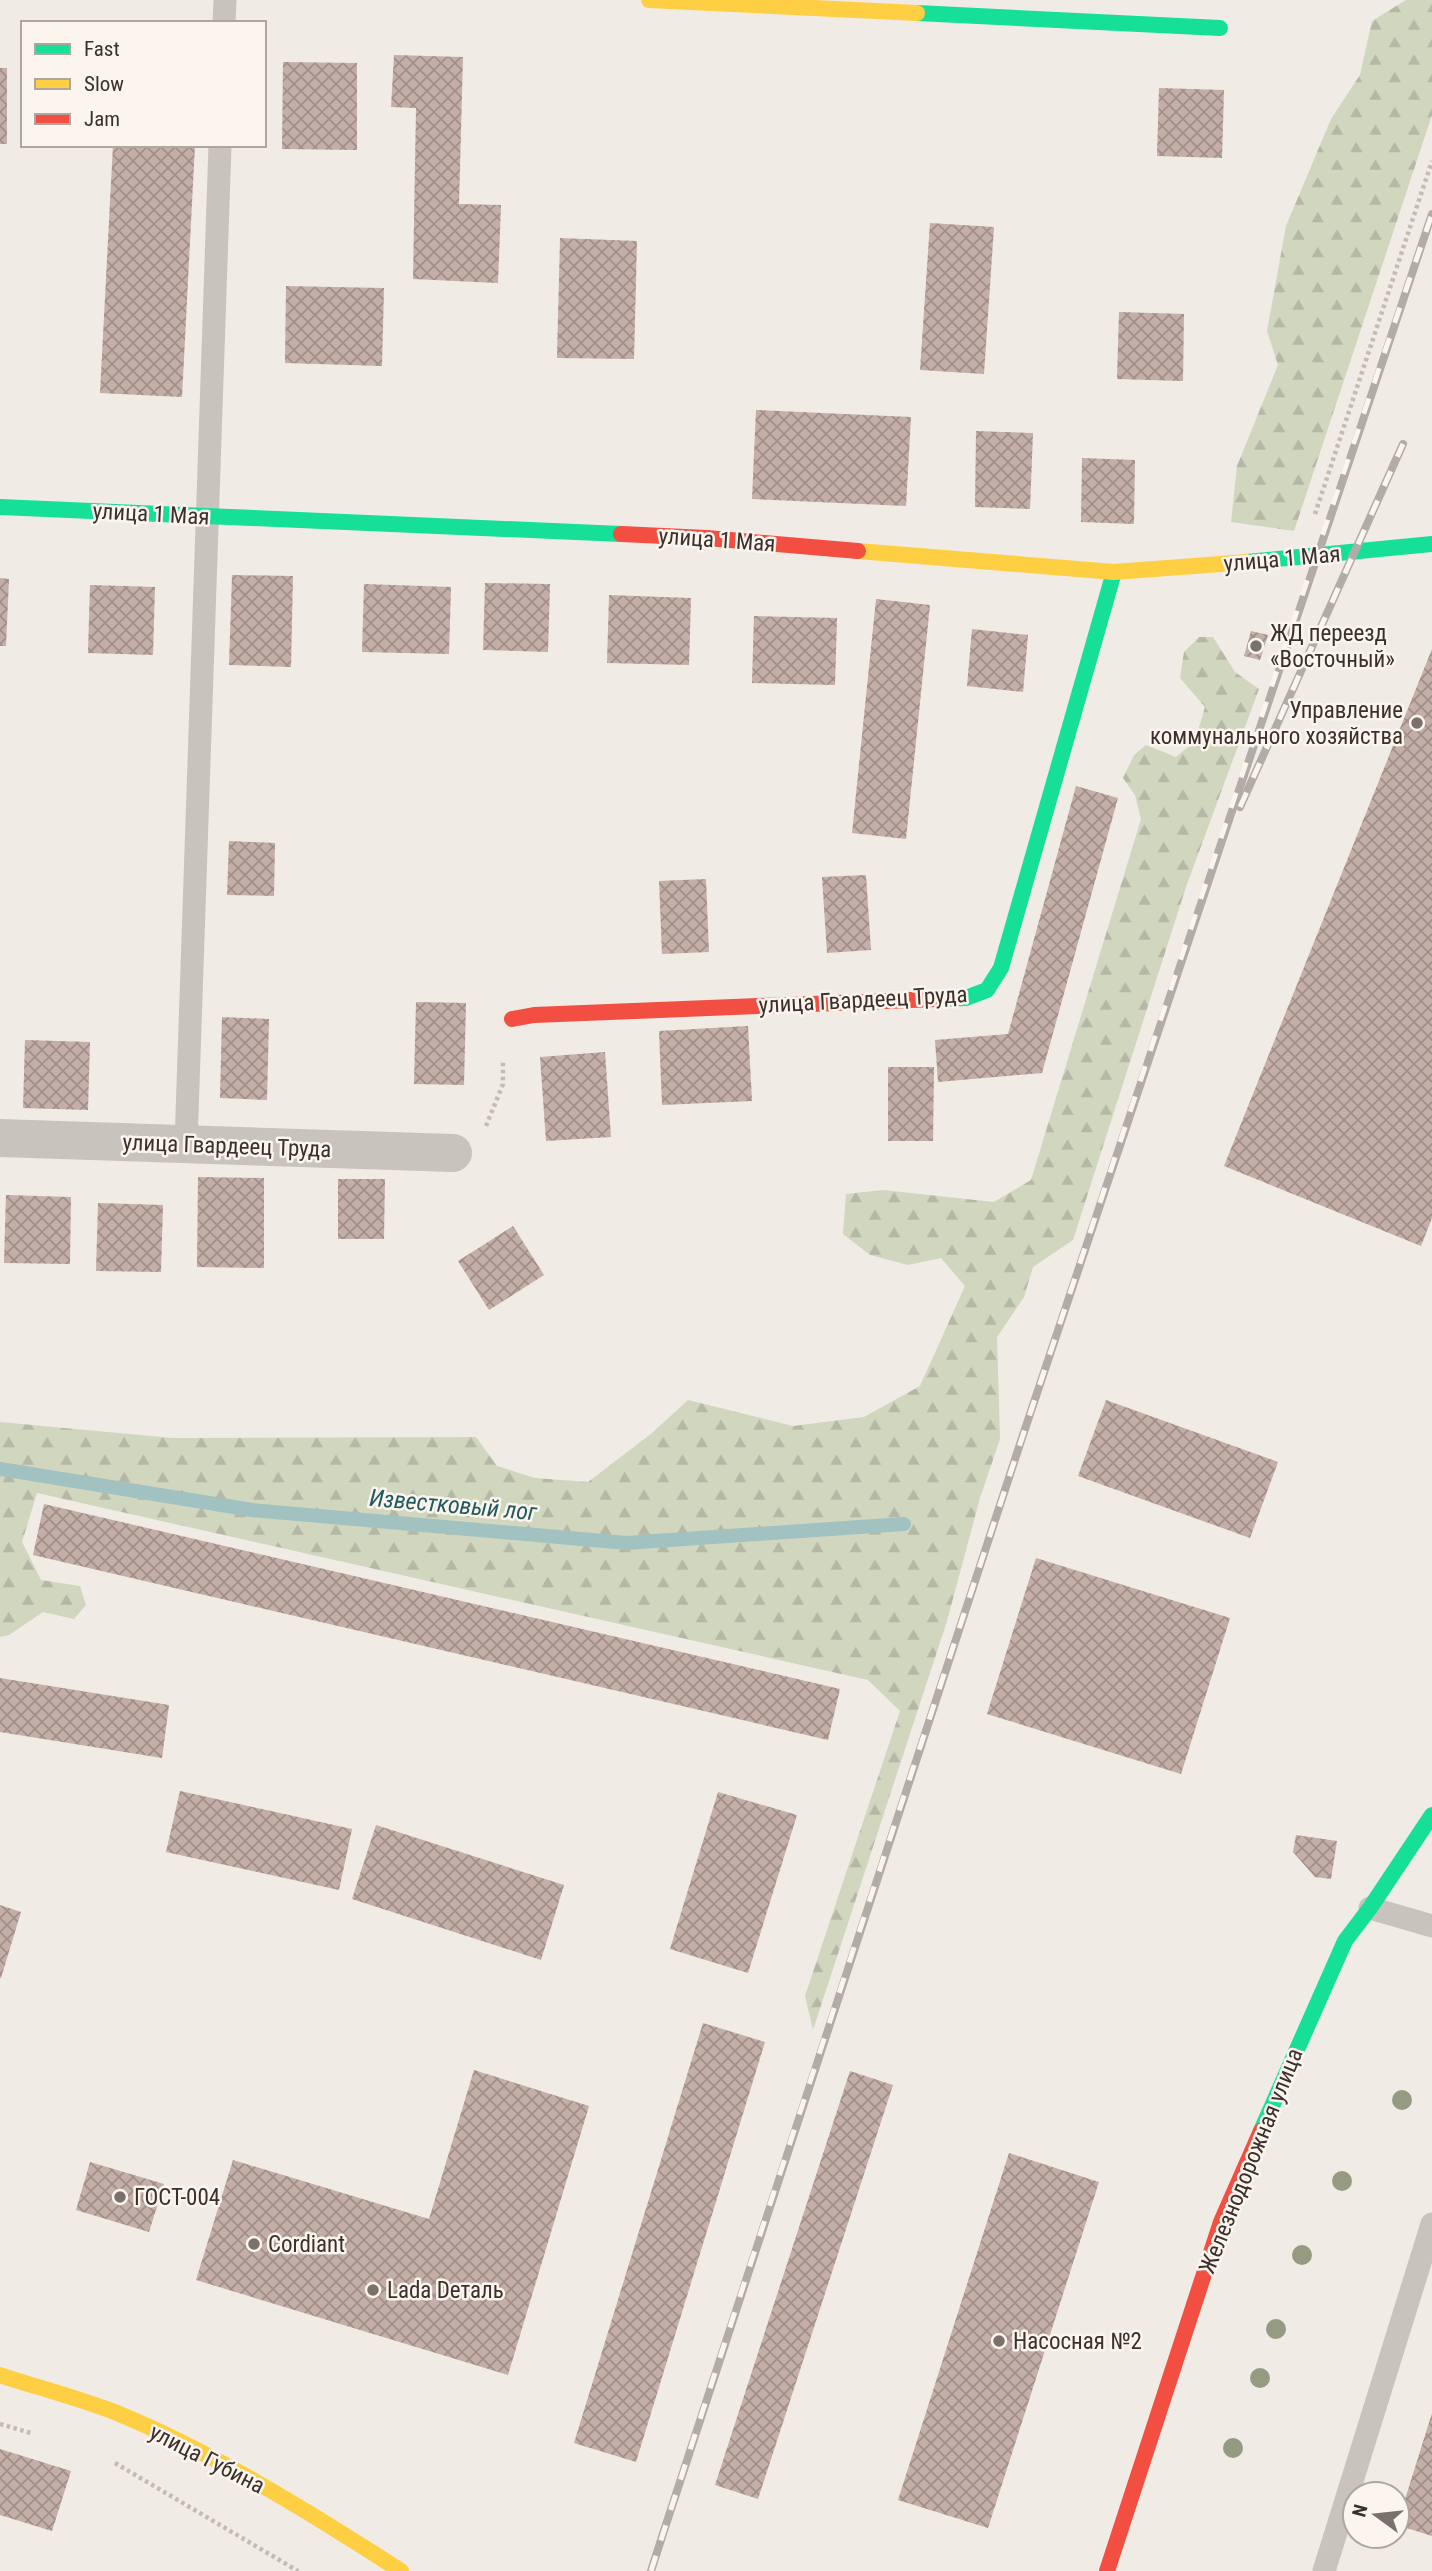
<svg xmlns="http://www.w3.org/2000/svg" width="1432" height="2571" viewBox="0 0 1432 2571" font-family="'Roboto Condensed',sans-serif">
  <defs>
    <pattern id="forest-firs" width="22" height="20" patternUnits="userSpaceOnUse" patternTransform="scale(1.75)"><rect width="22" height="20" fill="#d1d6bf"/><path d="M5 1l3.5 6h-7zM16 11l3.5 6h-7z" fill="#b4b8a4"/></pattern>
    <pattern id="building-cross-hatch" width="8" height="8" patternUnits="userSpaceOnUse" patternTransform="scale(1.75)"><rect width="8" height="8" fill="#c3afa7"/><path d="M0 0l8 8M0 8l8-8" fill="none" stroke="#a08f88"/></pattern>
  </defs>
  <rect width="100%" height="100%" fill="#f0ebe5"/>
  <!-- forest -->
  <g fill="url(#forest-firs)">
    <path d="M1406,0H1432V115L1294,531L1231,522L1237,466L1278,365L1267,331L1286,226L1331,119L1360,75L1372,21Z"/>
    <path d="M1199,637H1213L1235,672L1259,689L1186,887L1073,1240L1033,1267L1024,1297L997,1337L1000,1439L980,1498L947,1621L813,2030L805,1996L900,1711L868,1680L37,1493L22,1542L41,1580L80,1586L86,1605L74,1619L43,1612L9,1635L0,1637V1422L172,1438L476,1437L497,1466L535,1478L588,1482L652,1433L688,1400L793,1426L864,1417L920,1386L965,1286L941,1258L908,1265L870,1255L843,1234L846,1194L883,1190L994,1202L1031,1180L1141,819L1135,795L1123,778L1134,755L1146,745L1176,757L1195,741L1205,707L1180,678L1184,652Z"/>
  </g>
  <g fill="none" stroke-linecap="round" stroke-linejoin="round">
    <!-- stream -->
    <path stroke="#a1c2c1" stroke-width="14" d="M0,1469L252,1510L626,1543L904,1524"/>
  </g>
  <!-- building -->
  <g fill="url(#building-cross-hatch)">
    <path d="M394,55L463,57L459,204L501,205L498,283L413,279L416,108L391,107Z"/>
    <path d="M283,62L357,63V150L282,149Z"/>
    <rect x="0" y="68" width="7" height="76"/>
    <path d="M1159,88L1224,90L1222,158L1157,156Z"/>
    <path d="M113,145H195L182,397L100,393Z"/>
    <path d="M930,223L994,227L984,374L920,370Z"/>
    <path d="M560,238L637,241L634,359L557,358Z"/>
    <path d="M286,286L384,288L382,366L285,363Z"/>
    <path d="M1119,312L1184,314L1183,381L1117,379Z"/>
    <path d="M756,410L911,417L906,506L752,499Z"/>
    <path d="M976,431L1033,433L1030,509L975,507Z"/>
    <path d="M1082,458L1135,460L1134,524L1081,522Z"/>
    <path d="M232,575L293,576L291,667L229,665Z"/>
    <path d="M0,578L9,579L6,646H0Z"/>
    <path d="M485,583L550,584L548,652L483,650Z"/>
    <path d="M364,584L451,587L449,654L362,652Z"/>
    <path d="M90,585L155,587L153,655L88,653Z"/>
    <path d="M609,595L691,598L689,665L607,663Z"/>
    <path d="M876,599L930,605L906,839L852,833Z"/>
    <path d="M754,616L837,618L835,685L752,683Z"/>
    <path d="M972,629L1028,635L1023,692L967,686Z"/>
    <path d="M1251,631L1268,635L1260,660L1244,656Z"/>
    <path d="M1432,649V1218L1421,1246L1224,1166Z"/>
    <path d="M1076,786L1118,798L1042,1073L938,1082L935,1040L1008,1034Z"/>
    <path d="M229,841L275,843L274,896L227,895Z"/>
    <path d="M866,875L871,950L827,953L822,877Z"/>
    <path d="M706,879L709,952L662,954L659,881Z"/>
    <path d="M416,1002L466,1003L464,1085L414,1084Z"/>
    <path d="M222,1017L269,1019L267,1100L220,1098Z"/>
    <path d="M748,1026L752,1101L662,1105L659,1031Z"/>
    <path d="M25,1040L90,1042L88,1110L23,1108Z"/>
    <path d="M605,1052L611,1137L546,1141L540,1057Z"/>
    <path d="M888,1067H934L933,1141H888Z"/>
    <path d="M198,1177L264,1178V1268L197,1267Z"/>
    <path d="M338,1179H385L384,1239H338Z"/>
    <path d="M6,1195L71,1197L70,1264L4,1263Z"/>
    <path d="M98,1203L163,1205L161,1272L96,1271Z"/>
    <path d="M513,1226L544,1275L489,1310L458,1261Z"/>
    <path d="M1106,1400L1278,1462L1250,1538L1078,1476Z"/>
    <path d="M44,1504L840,1689L828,1740L33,1555Z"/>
    <path d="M1036,1558L1230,1618L1181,1774L987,1714Z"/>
    <path d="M0,1678L169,1705L162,1758L0,1732Z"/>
    <path d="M180,1791L352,1829L339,1890L166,1852Z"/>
    <path d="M718,1792L797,1815L748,1973L670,1949Z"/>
    <path d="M376,1825L564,1885L541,1960L352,1899Z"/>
    <path d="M1296,1835L1337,1841L1331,1879L1315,1877L1293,1852Z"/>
    <path d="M0,1905L21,1912L1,1978H0Z"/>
    <path d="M703,2023L765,2042L636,2462L574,2443Z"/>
    <path d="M474,2070L589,2106L508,2375L196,2280L233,2160L429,2219Z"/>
    <path d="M850,2071L893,2085L758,2499L715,2485Z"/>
    <path d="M1009,2153L1099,2182L988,2528L898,2500Z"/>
    <path d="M90,2162L164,2184L149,2232L76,2210Z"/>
    <path d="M1432,2413V2536L1397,2525Z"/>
    <path d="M0,2449L71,2471L52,2531L0,2515Z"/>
  </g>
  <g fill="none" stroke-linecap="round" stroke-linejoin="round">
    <!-- path -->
    <g stroke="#c2bbb6" stroke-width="4.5" stroke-dasharray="3.5 3.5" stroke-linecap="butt">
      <path d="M1315,514L1432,161"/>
      <path d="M486,1126L503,1084V1061"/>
      <path d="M0,2424L31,2433"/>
      <path d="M115,2463L298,2571"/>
    </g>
    <!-- lane -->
    <g stroke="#c9c3be" stroke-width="23">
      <path d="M224,23L225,0"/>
      <path d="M186,1144L220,145"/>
      <path d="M1370,1908L1432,1926"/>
      <path d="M1324,2571L1432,2224"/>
    </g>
    <!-- street -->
    <path stroke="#c9c3be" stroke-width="38" d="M0,1138L453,1153"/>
    <!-- fast -->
    <g stroke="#16e098" stroke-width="16">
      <path d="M917,13L1220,28"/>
      <path d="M0,507L621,534"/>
      <path d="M1247,562L1432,544"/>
      <path d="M936,999L966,998L987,990L1001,968L1114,572"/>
      <path d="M1261,2131L1345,1941L1370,1908L1432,1815"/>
    </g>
    <!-- slow -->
    <g stroke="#ffcf43" stroke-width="16">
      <path d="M649,0L917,13"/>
      <path d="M858,551L1114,572L1247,562"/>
      <path d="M0,2375C39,2388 79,2398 117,2413C216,2454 311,2513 401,2571"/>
    </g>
    <!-- jam -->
    <g stroke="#f24e42" stroke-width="16">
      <path d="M621,534L707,538L858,551"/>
      <path d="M512,1019L534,1015L936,999"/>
      <path d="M1107,2571L1221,2222L1261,2131"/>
    </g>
    <!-- rail casing -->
    <g stroke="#b1aca8" stroke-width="8">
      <g id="rail">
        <path d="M1240,807L1403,444"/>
        <path d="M651,2571C772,2195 896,1820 1020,1444C1156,1034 1291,623 1432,214"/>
      </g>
    </g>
    <!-- rail -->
    <use href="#rail" stroke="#fbf5ee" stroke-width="5" stroke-dasharray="16" stroke-linecap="butt"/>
  </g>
  <!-- trees -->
  <g fill="#959b80">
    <circle cx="1402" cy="2100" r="10"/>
    <circle cx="1342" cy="2181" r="10"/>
    <circle cx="1302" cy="2255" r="10"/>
    <circle cx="1276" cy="2329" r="10"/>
    <circle cx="1260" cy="2378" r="10"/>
    <circle cx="1233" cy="2448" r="10"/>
  </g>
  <!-- markers -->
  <g fill="#7a716c" stroke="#fbf5ee" stroke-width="2.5">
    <circle cx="1256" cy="646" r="7"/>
    <circle cx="1417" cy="723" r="7"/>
    <circle cx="120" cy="2197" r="7"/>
    <circle cx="254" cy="2244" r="7"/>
    <circle cx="373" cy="2290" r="7"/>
    <circle cx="999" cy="2341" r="7"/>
  </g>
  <g text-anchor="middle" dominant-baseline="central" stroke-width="5" stroke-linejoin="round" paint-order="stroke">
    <!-- street labels -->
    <g font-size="23" fill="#3b302b" stroke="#fbf5ee">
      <text transform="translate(151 514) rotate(3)">улица 1 Мая</text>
      <text transform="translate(717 540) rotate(4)">улица 1 Мая</text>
      <text transform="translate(1282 559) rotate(-5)">улица 1 Мая</text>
      <text transform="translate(863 1000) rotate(-3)">улица Гвардеец Труда</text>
      <text transform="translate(227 1146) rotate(2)">улица Гвардеец Труда</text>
      <text transform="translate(1251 2161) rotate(-68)">Железнодорожная улица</text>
      <text transform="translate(207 2459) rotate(27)">улица Губина</text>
    </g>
    <!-- poi labels -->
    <g font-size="23" fill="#3b302b" stroke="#fbf5ee" text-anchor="start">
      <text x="1270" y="633">ЖД переезд<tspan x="1270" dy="26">«Восточный»</tspan></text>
      <text x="1403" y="710" text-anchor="end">Управление<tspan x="1403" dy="26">коммунального хозяйства</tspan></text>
      <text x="134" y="2197">ГОСТ-004</text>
      <text x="268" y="2244">Cordiant</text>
      <text x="387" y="2290">Lada Dеталь</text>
      <text x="1013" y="2341">Насосная №2</text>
    </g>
    <!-- water labels -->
    <g font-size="24" font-style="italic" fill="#1f5a5e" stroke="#fbf5ee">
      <text transform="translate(453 1505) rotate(5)">Известковый лог</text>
    </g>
  </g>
  <!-- legend -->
  <rect x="21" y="21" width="245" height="126" fill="#fbf5ee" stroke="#aea6a0" stroke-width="2"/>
  <rect x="35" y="44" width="35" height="10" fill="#16e098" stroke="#aea6a0" stroke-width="2"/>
  <text x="84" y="56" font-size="21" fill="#3b302b">Fast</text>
  <rect x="35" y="79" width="35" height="10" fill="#ffcf43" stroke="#aea6a0" stroke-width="2"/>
  <text x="84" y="91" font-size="21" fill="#3b302b">Slow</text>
  <rect x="35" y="114" width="35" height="10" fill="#f24e42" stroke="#aea6a0" stroke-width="2"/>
  <text x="84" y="126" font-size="21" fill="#3b302b">Jam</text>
  <!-- north arrow -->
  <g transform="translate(1376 2515) rotate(285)"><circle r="33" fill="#fbf5ee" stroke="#aea6a0" stroke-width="2"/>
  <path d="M0-5L12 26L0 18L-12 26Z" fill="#7a716c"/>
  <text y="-10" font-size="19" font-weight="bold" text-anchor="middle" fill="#3b302b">N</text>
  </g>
</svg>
